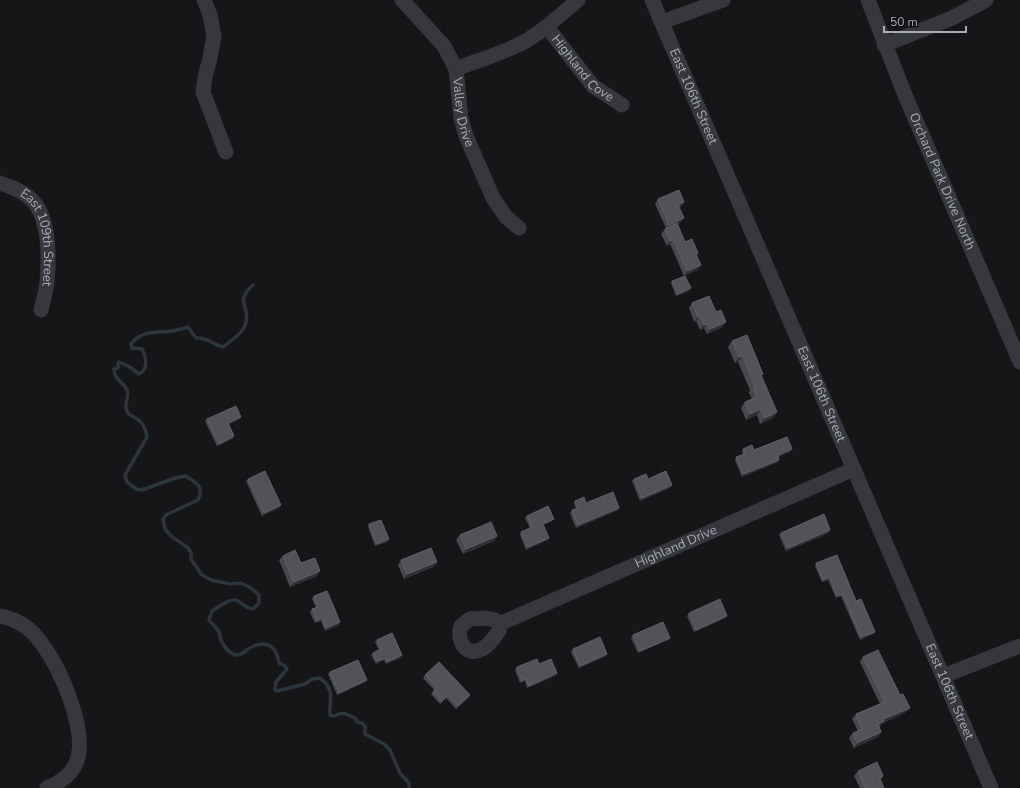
<svg xmlns="http://www.w3.org/2000/svg" width="1020" height="788" viewBox="0 0 1020 788" font-family="'Nunito Sans',sans-serif">
  <rect width="100%" height="100%" fill="#161618"/>
  <g fill="none" stroke-linecap="round" stroke-linejoin="round">
    <!-- stream -->
    <path stroke="#2c353c" stroke-width="3.5" d="M253,285C234,303 250,304 246,322C244,333 230,341 223,347C211,344 210,338 196,338L188,327C183,328 178,330 172,331C157,333 141,330 131,344L132,348L142,349C146,357 149,369 139,374L130,367L119,362L118,364V368L114,369C114,380 124,382 127,390C130,397 123,404 127,411C128,415 131,415 134,417C142,421 146,428 147,437L125,475L127,482L136,489L142,490L175,478L186,476C197,483 204,486 198,500L166,515L163,519L165,529L171,536L188,548L191,553V559L202,575L211,580L230,584L241,583L251,588L259,595V603L253,609C243,607 245,605 238,601C230,597 219,607 212,611L209,620C212,624 217,628 219,632C220,634 220,636 220,638C223,645 229,654 237,655C242,655 245,652 248,649C265,639 276,644 279,663L285,666L287,669L276,682L275,690L277,691L305,684L312,679L320,678C336,690 329,700 330,715L334,716C343,711 346,714 355,718L357,722L362,723L365,726V734L384,744L390,750L400,773L409,783V788"/>
    <!-- minor -->
    <g stroke="#37383d" stroke-width="15">
      <path d="M204,0L210,15L214,37L210,58L205,77L203,92L226,152"/>
      <path id="s1" d="M402,0L444,46L456,69L461,118L466,136L493,198L506,217L519,228"/>
      <path id="s2" d="M652,0L991,788"/>
      <path id="s3" d="M868,0L905,95L1020,362"/>
      <path d="M662,22L723,0"/>
      <path id="s4" d="M547,27L593,86L622,105"/>
      <path d="M884,45L952,18L986,0"/>
      <path d="M456,69C478,60 501,54 522,43C543,32 560,15 578,0"/>
      <path id="s5" d="M0,183C12,187 23,191 32,200C50,218 49,259 47,282C46,292 43,301 41,310"/>
      <path d="M0,616C17,619 32,629 42,644C61,669 89,733 76,763C71,776 59,783 47,788"/>
      <path d="M484,618L495,620L499,624V631C494,637 490,645 482,649C466,658 456,640 461,626L470,619Z"/>
      <path id="s6" d="M499,624L854,469"/>
      <path d="M943,676L1020,646"/>
    </g>
  </g>
  <!-- wall -->
  <g fill="#47494d">
    <path d="M658,199L681,207L679,208L680,223L677,224L685,242L696,255L701,265L697,270L684,276L670,244L667,246L661,234L666,228L655,204Z"/>
    <path d="M672,281L689,291L676,296L671,283Z"/>
    <path d="M692,303L723,327L707,334L704,328L700,330L696,321L694,322L689,308Z"/>
    <path d="M732,341L763,374L761,376L777,412L773,418L760,424L757,415L746,420L741,408L745,402L752,399L749,393L750,390L738,362L735,363L728,347Z"/>
    <path d="M241,417L239,419L229,424L234,436L232,439L217,446L205,421L207,419Z"/>
    <path d="M743,449L754,450L790,452L778,457V462L742,477L735,460L736,457L743,455L742,451Z"/>
    <path d="M248,479L281,505L279,508L262,516L246,481Z"/>
    <path d="M634,479L670,488L640,501L632,481Z"/>
    <path d="M575,501L586,503L619,508L618,510L576,528L570,513L572,510L576,509L574,503Z"/>
    <path d="M527,516L552,521L543,525L549,538L547,540L526,550L520,535L521,532L530,528L525,518Z"/>
    <path d="M369,524L387,542L375,546L368,527Z"/>
    <path d="M781,533H829L786,551L779,535Z"/>
    <path d="M460,535L497,536L494,541L463,554L456,540Z"/>
    <path d="M283,556L301,563L317,576L290,587L279,560Z"/>
    <path d="M401,560L437,562L433,567L404,579L398,565Z"/>
    <path d="M816,563L856,601L875,632L873,634L860,640L841,596L836,598L828,580L822,582L815,566Z"/>
    <path d="M314,596L339,625L325,631L321,621L315,623L310,612L312,609L316,608L312,599Z"/>
    <path d="M689,613L725,618L694,632L687,616Z"/>
    <path d="M633,635L668,640L638,653L631,638Z"/>
    <path d="M377,640L402,655L400,658L386,664L384,660L376,664L371,655L373,653L379,650L375,642Z"/>
    <path d="M573,649L607,654L606,656L579,668L571,652Z"/>
    <path d="M863,657L900,695L910,708L906,712L883,723L879,727L881,732L878,737L854,748L849,738L853,733L858,731L852,719L856,714L880,704L860,662Z"/>
    <path d="M539,664L557,673L555,676L527,688L525,681L520,683L515,670L517,667Z"/>
    <path d="M330,672L365,682L337,695L328,674Z"/>
    <path d="M425,675L469,697L456,709L446,698L440,704L431,694L434,690L423,678Z"/>
    <path d="M858,771L883,776L881,780L884,788H860L854,776Z"/>
  </g>
  <!-- shaded-wall -->
  <g fill="#2f3033">
    <path d="M684,202L681,207L675,210L678,205Z"/>
    <path d="M684,218L680,223L666,229L669,225Z"/>
    <path d="M674,240L670,244L667,246L670,241Z"/>
    <path d="M701,265L697,270L684,276L687,271Z"/>
    <path d="M691,288L689,291L676,296L678,294Z"/>
    <path d="M700,316L696,321L694,322L698,317Z"/>
    <path d="M726,322L723,327L707,334L710,329Z"/>
    <path d="M708,324L704,328L700,330L704,325Z"/>
    <path d="M743,356L738,362L735,363L739,357Z"/>
    <path d="M761,409L757,415L746,420L750,414Z"/>
    <path d="M777,412L773,418L760,424L765,418Z"/>
    <path d="M241,417L239,419L226,426L228,423Z"/>
    <path d="M234,436L232,439L217,446L219,444Z"/>
    <path d="M792,449L790,452L776,458L778,455Z"/>
    <path d="M779,460L778,462L742,477L743,474Z"/>
    <path d="M672,485L670,488L640,501L642,498Z"/>
    <path d="M281,505L279,508L262,516L264,513Z"/>
    <path d="M619,508L618,510L576,528L578,525Z"/>
    <path d="M554,519L552,521L541,526L543,524Z"/>
    <path d="M830,530L829,533L786,551L788,548Z"/>
    <path d="M497,536L494,541L463,554L466,549Z"/>
    <path d="M549,538L547,540L526,550L528,547Z"/>
    <path d="M389,539L387,542L375,546L377,544Z"/>
    <path d="M437,562L433,567L404,579L407,574Z"/>
    <path d="M320,571L317,576L290,587L294,582Z"/>
    <path d="M830,577L828,580L822,582L823,580Z"/>
    <path d="M843,594L841,596L836,598L837,596Z"/>
    <path d="M727,616L725,618L694,632L696,630Z"/>
    <path d="M322,618L321,621L315,623L317,621Z"/>
    <path d="M340,622L339,625L325,631L326,628Z"/>
    <path d="M875,632L873,634L860,640L861,637Z"/>
    <path d="M670,638L668,640L638,653L640,651Z"/>
    <path d="M607,654L606,656L579,668L580,666Z"/>
    <path d="M402,655L400,658L386,664L387,662Z"/>
    <path d="M386,658L384,660L376,664L377,661Z"/>
    <path d="M557,673L555,676L527,688L529,686Z"/>
    <path d="M526,679L525,681L520,683L522,681Z"/>
    <path d="M367,680L365,682L337,695L339,693Z"/>
    <path d="M470,695L469,697L456,709L458,706Z"/>
    <path d="M910,708L906,712L883,723L880,726L874,729L878,724L883,719Z"/>
    <path d="M881,732L878,737L854,748L857,743Z"/>
  </g>
  <!-- building -->
  <g fill="#525359" stroke="#5f6168">
    <path d="M679,190L684,202L678,205L684,218L669,225L658,199Z"/>
    <path d="M677,223L685,242L692,239L698,253L696,254L701,265L687,271L674,240L670,241L665,229Z"/>
    <path d="M685,276L691,288L678,294L672,281Z"/>
    <path d="M709,296L716,312L721,310L726,322L710,329L708,324L704,325L700,316L698,317L692,303Z"/>
    <path d="M747,335L763,374L761,375L777,412L765,418L761,409L750,414L745,402L757,397L753,386H755L743,356L739,357L732,341Z"/>
    <path d="M236,406L241,417L228,423L234,436L219,444L207,419Z"/>
    <path d="M787,437L792,449L778,455L779,460L743,474L736,457L745,454L743,449L752,445L754,450Z"/>
    <path d="M265,471L281,505L264,513L248,479Z"/>
    <path d="M666,471L672,485L642,498L634,479L646,474L648,479Z"/>
    <path d="M613,492L619,508L578,525L572,510L578,508L575,501L584,497L586,503Z"/>
    <path d="M548,506L554,519L543,524L549,538L528,547L521,532L532,527L527,516Z"/>
    <path d="M824,514L830,530L788,548L781,533Z"/>
    <path d="M381,520L389,539L377,544L369,524Z"/>
    <path d="M491,522L497,536L466,549L460,535Z"/>
    <path d="M431,548L437,562L407,574L401,560Z"/>
    <path d="M295,550L301,563L315,558L320,571L294,582L283,556Z"/>
    <path d="M837,555L856,601L861,599L875,632L861,637L843,594L837,596L830,577L823,580L816,563Z"/>
    <path d="M327,591L340,622L326,628L322,618L317,621L312,609L318,607L314,596Z"/>
    <path d="M720,599L727,616L696,630L689,613Z"/>
    <path d="M663,622L670,638L640,651L633,635Z"/>
    <path d="M392,633L402,655L387,662L386,658L377,661L373,653L381,649L377,640Z"/>
    <path d="M600,637L607,654L580,666L573,649Z"/>
    <path d="M878,650L900,695L903,694L910,708L883,719L884,721L878,724L881,732L857,743L853,733L862,729L856,714L885,702L863,657Z"/>
    <path d="M537,659L539,664L551,659L557,673L529,686L526,679L522,681L517,667Z"/>
    <path d="M358,660L367,680L339,693L330,672Z"/>
    <path d="M439,662L470,695L458,706L448,695L441,701L433,692L437,688L425,675Z"/>
    <path d="M877,762L883,776L879,778L884,788H865L858,771Z"/>
  </g>
  <g text-anchor="middle" dominant-baseline="central" stroke-width="3" stroke-linejoin="round" paint-order="stroke">
    <!-- street labels -->
    <g font-size="13" fill="#a8adb8" stroke="#111113">
      <text stroke="none"><textPath href="#s4" startOffset="55">Highland Cove</textPath></text>
      <text stroke="none"><textPath href="#s2" startOffset="105">East 106th Street</textPath></text>
      <text stroke="none"><textPath href="#s1" startOffset="132">Valley Drive</textPath></text>
      <text stroke="none"><textPath href="#s3" startOffset="196">Orchard Park Drive North</textPath></text>
      <text stroke="none"><textPath href="#s5" startOffset="75">East 109th Street</textPath></text>
      <text stroke="none"><textPath href="#s2" startOffset="429">East 106th Street</textPath></text>
      <text stroke="none"><textPath href="#s6" startOffset="193">Highland Drive</textPath></text>
      <text stroke="none"><textPath href="#s2" startOffset="753">East 106th Street</textPath></text>
    </g>
  </g>
  <!-- scale -->
  <path d="M884 26v6h82v-6" fill="none" stroke="#a8adb8" stroke-width="2"/>
  <text x="890" y="26" font-size="12" fill="#a8adb8" stroke="#111113" stroke-width="3" paint-order="stroke">50 m</text>
</svg>
